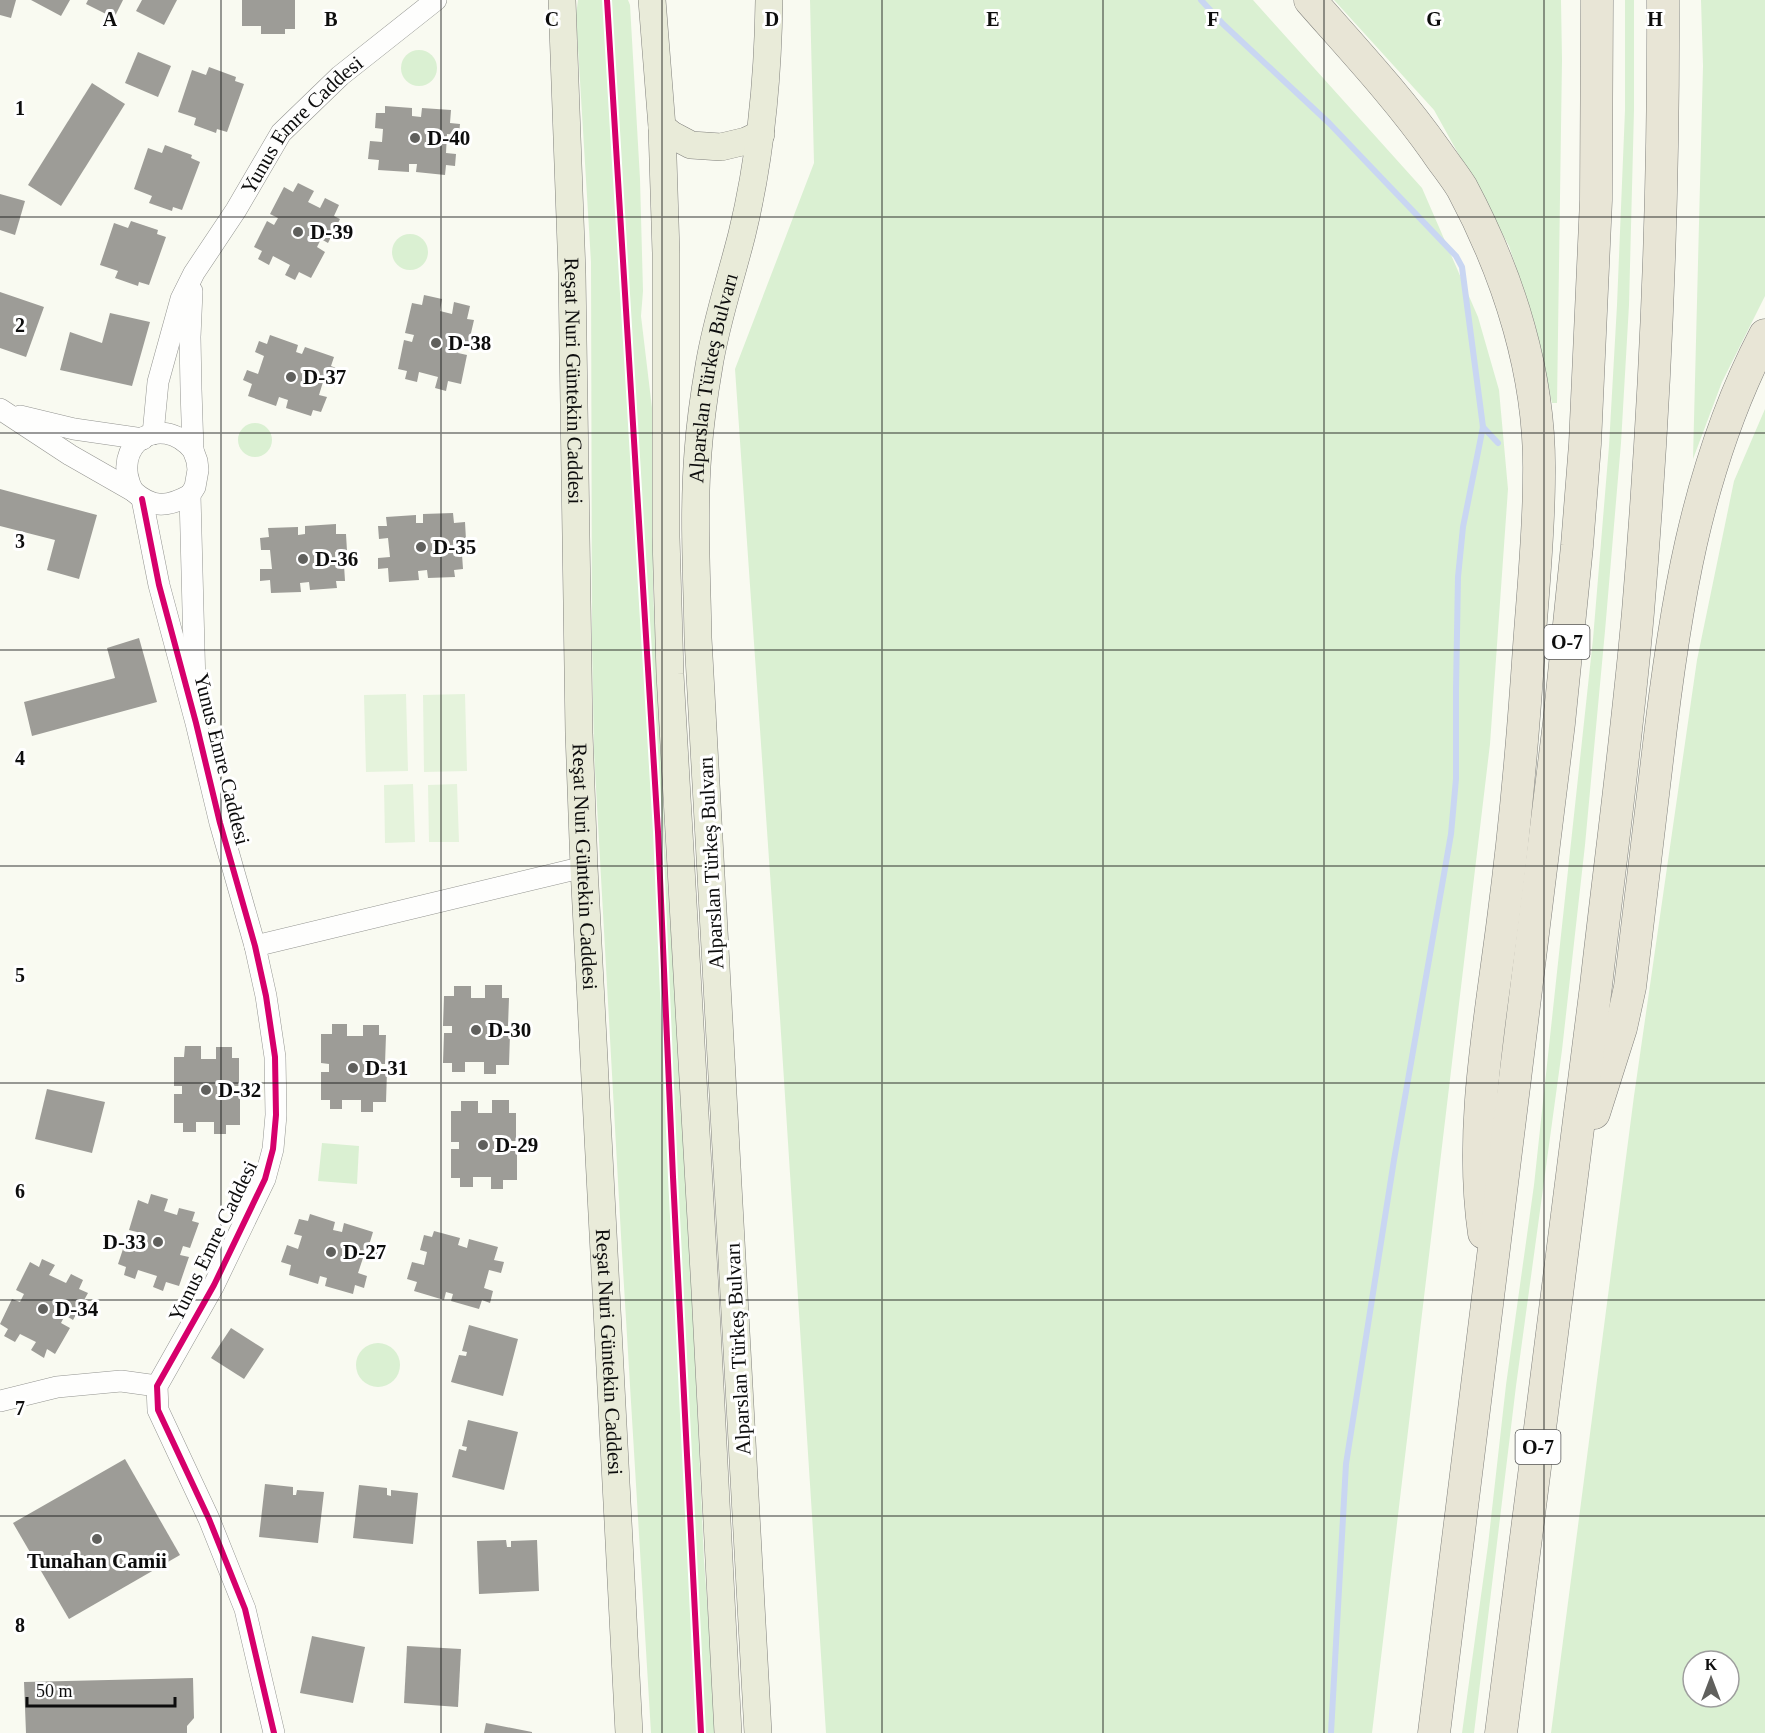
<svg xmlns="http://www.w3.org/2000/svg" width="1765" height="1733" viewBox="0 0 1765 1733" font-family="Georgia,serif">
  <rect width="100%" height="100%" fill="#f9faf1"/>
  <!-- green -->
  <g fill="#daf0d2" fill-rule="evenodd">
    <path d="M578,0H628L630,5L640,179L643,291L641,316L652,408L653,591L665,843L687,1170L704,1561L717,1733H651L622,1253L594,752L592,642L591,262L576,15Z"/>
    <path d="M810,0H1253L1422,188L1478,317L1499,390L1508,489L1490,744L1372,1733H826L780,1018L735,369L814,163Z"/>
    <path d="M1334,0H1561L1562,60L1557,403H1552L1535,324L1509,246L1469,173L1434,110Z"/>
    <path d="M1625,0H1634V110L1629,305L1621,443L1605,631L1585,845L1562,1050L1516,1386L1474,1733H1462L1488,1545L1506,1385L1534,1185L1593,639L1609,446L1617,305L1625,110Z"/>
    <path d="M1701,0H1765V296L1722,382L1693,459L1703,66Z"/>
    <circle cx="419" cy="68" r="18"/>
    <circle cx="410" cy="252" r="18"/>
    <path d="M1765,409V1733H1551L1634,1096L1697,660L1734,481ZM1693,1661H1729V1697H1693Z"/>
    <circle cx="255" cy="440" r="17"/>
    <path d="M322,1143L359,1146L357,1184L318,1181Z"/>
    <circle cx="378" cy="1365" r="22"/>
  </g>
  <!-- pitch -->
  <g fill="#e5f3dc">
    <path d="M406,694L408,771L366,772L364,695Z"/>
    <path d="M465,694L467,771L424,772L423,695Z"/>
    <path d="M413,784L415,842L385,843L384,785Z"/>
    <path d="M457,784L459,842H429L428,785Z"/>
  </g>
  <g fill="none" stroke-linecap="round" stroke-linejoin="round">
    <!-- stream -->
    <g stroke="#c9d6f2" stroke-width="6">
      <path d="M1201,0L1223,24L1329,123L1456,256L1462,267L1483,427L1463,527L1458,577L1456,689V779L1451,834L1394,1160L1346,1464L1331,1733"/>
      <path d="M1483,427L1498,443"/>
    </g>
  </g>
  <!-- building -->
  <g fill="#9d9c97">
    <path d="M0,0H16L11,18L0,15Z"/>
    <path d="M31,0H70L61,16Z"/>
    <path d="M88,0H123L114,18L86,4Z"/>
    <path d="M142,0H177L164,25L136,11Z"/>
    <path d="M242,0H295V29H285V34H261V26H242Z"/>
    <path d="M138,52L171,66L158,97L125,83Z"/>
    <path d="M209,67L236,77L235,81L244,84L227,132L217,129L216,133L194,125L196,118L178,112L192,70L206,75Z"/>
    <path d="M92,83L125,104L61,206L28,185Z"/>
    <path d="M385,106L412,108V116L421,117L422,108L451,110L450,123L460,124L459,135L447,134L446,153L456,154L455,166L446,165L445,175L416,172L417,164H409V172L378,170L379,160L368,159L370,141L382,142L383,129L375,128L376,113H385Z"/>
    <path d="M165,145L192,155L191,158L200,162L182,210L173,207L172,211L149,203L152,196L134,189L148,148L162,153Z"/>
    <path d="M298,183L314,191L308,202L320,208L325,198L339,205L334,216L340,219L328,243L321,239L317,247L325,252L311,278L299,272L295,280L285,275L290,265L273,256L269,265L258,259L262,251L254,247L267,221L274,225L278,218L270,214L284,187L293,192Z"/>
    <path d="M0,194L25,201L15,235L0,230Z"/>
    <path d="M131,221L158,230L157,234L166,237L149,285L139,282L138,286L115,278L118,271L100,265L114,223L128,228Z"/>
    <path d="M0,292L44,307L26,357L0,348Z"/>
    <path d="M424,295L442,299L440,311L452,314L454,302L470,306L467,319L474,320L468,346L461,344L458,353L467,355L461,384L448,381L446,391L435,388L438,377L419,372L417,382L405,379L407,371L398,369L404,340L412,342L414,335L405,333L412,303L422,305Z"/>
    <path d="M110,313L150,322L132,386L60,370L70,332L102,343Z"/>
    <path d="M270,335L298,345L296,352L302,354L305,347L334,357L331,366L341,370L335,386L323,382L319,395L327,397L321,412L313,410L311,416L286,408L288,400L279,397L276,406L248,396L252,384L243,380L247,370L258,374L264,356L255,352L259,341L267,344Z"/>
    <path d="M0,489L97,515L79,579L47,570L55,540L0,526Z"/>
    <path d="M453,513L454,523L465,522L466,540H453L454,554H462L463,569L454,570L455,577L428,578L427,570L418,571L419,580L389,582L388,568L378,569V558L390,557L388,538L379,539L378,526H387L386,517L416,515V523H423V514Z"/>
    <path d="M336,524V534H346L347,551L335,552L336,565H344L345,581H336L337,588L310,590L309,582L300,583L301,592L271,593L270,580L260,581V569H272L270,550H261L260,538L269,537L268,528L298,527V535L305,534V526Z"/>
    <path d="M139,638L157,702L32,736L24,702L115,678L107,648Z"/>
    <path d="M485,985H502V998H509L508,1026H500V1033L510,1034L509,1065H496V1074H484V1062H465V1072H452V1063H443L444,1033H452V1026H443L444,996H454V986H471V998H485Z"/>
    <path d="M332,1024H347V1036H363V1025H379V1035H386L385,1064H378V1071H387L386,1102H373V1112H361V1100H342V1109H330V1100H321V1072H329V1064L321,1063V1034H332Z"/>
    <path d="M185,1046H201V1059H216V1047H232V1058H239V1086H231V1094H240V1125H226V1134H214V1122H196V1132H183V1123H174V1094H182V1086H174V1057H184Z"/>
    <path d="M47,1089L105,1102L92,1153L35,1139Z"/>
    <path d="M492,1100H509V1113H516V1141H508V1149H517V1180H503V1189H491V1177H473V1187H460V1178H451V1149H459V1142H451V1111H461V1101H478V1113H492Z"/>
    <path d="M151,1194L168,1199L164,1211L177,1215L179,1208L195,1212L192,1221L199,1223L190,1248L183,1246L180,1255L189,1257L179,1286L166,1282L163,1291L153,1287L157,1276L138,1270L135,1279L124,1275L126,1267L118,1264L127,1237L134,1239L137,1232L129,1230L138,1200L148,1204Z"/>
    <path d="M310,1214L335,1222L333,1230L342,1232L344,1223L373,1232L369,1245L379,1248L375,1259L364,1255L358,1273L367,1276L364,1288L355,1285L353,1294L325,1286L327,1278L320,1276L318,1284L289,1275L291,1265L281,1262L287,1245L298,1249L302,1236L294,1234L299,1219L308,1221Z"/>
    <path d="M434,1231L460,1238L458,1245L467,1248L469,1239L498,1247L494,1260L504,1262L501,1273L489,1270L484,1288L493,1291L490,1303L482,1300L479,1309L451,1301L453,1294L446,1292L444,1300L414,1291L417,1282L407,1279L412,1262L424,1265L427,1252L420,1250L424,1235L432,1237Z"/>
    <path d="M42,1259L55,1265L49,1275L66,1283L71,1274L83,1280L79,1289L88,1293L73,1320L65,1315L61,1323L70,1328L55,1354L47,1349L44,1358L31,1350L36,1342L20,1334L15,1342L4,1336L8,1329L0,1324L12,1299L20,1302L24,1294L16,1290L30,1262L39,1267Z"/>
    <path d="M469,1325L518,1339L503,1396L451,1382L459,1355L466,1356L467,1352L462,1351Z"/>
    <path d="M231,1328L264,1349L244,1379L211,1358Z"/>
    <path d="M468,1420L518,1432L504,1490L452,1477L459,1449L466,1451L467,1447L462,1446Z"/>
    <path d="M125,1459L180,1555L69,1619L13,1523Z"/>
    <path d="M265,1484L293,1487V1495H296L297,1490L324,1492L318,1543L259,1537Z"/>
    <path d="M359,1485L387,1488V1495L391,1496V1490L418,1493L413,1544L353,1538Z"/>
    <path d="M506,1540L507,1547H511V1541L537,1540L539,1591L479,1594L477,1541Z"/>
    <path d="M312,1636L365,1647L353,1703L300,1693Z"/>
    <path d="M407,1646L461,1649L458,1707L404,1703Z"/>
    <path d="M193,1678L194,1718L187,1726V1733H26L24,1682Z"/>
    <path d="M486,1723L532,1732V1733H484Z"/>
  </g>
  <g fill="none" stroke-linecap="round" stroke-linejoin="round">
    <!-- minor casing -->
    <g stroke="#939490" stroke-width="22">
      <g id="minor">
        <path d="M192,291L190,337L191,389L193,450L197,461L198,470L195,487L190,495L195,686"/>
        <path d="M0,409L70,455L133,491C153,509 168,507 190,495"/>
        <path d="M20,416L74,429L143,439"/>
        <path id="s1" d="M153,434L158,382L181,299L194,273L236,210L281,133L340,76L436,0"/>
        <path d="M133,491C109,445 160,411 193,450"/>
        <path d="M142,499L159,585L196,723L220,823L255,946L266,996L275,1057L276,1115L273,1149L265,1179L214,1285L157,1386L158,1410L209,1519L245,1609L274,1733"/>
        <path d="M255,946L584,867"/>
        <path d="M0,1401L57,1387L121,1381L157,1386"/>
      </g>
    </g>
    <!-- major casing -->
    <g stroke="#81817d" stroke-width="28">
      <g id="major">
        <path id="s2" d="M562,0L572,273L579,733L584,867L629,1733"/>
        <path d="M652,0L662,127L666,253V537L670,674L705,1290L728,1733"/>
        <path d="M662,127L672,135L691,145L721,147L746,141L761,134"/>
        <path id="s3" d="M758,1733L698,638C697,577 693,514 698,452C700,424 704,395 709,366C716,322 731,278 742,234C761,156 768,80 769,0"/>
      </g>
    </g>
    <!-- highway casing -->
    <g stroke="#81817d" stroke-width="33">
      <g id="highway">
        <path d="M1310,0C1353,49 1398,97 1436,151C1444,163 1454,175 1462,188C1509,276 1541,376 1539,476C1539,533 1533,590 1529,647C1523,738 1515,829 1503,920C1490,1023 1469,1130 1484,1233"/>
        <path d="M1594,1113L1621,1028L1630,987C1639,912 1648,837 1657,761C1674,613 1695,469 1765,335"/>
        <path d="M1434,1733L1559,723L1577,546L1585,444L1596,200L1597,0"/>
        <path d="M1501,1733C1532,1484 1566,1235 1596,986C1610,862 1627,737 1638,612C1655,408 1664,204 1663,0"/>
      </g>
    </g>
    <!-- minor -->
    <use href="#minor" stroke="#fefefd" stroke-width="21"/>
    <!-- major -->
    <use href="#major" stroke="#e9ebd9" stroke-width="27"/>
    <!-- highway -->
    <use href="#highway" stroke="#e8e5d6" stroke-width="32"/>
    <!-- cycleway casing -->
    <g stroke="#fff" stroke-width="10">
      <g id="cycleway">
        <path d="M607,0L658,832L673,1177L701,1733"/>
        <path d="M142,499L159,585L196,723L220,823L255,946L266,996L275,1057L276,1115L273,1149L265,1179L214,1285L157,1386L158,1410L209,1519L245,1609L274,1733"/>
      </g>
    </g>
    <!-- cycleway -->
    <use href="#cycleway" stroke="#d6006c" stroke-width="6"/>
  </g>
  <!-- grid -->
  <path fill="none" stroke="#0d0d0d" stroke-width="1.5" stroke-opacity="0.55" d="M221,0V1733M441,0V1733M662,0V1733M882,0V1733M1103,0V1733M1324,0V1733M1544,0V1733M0,217H1765M0,433H1765M0,650H1765M0,866H1765M0,1083H1765M0,1300H1765M0,1516H1765"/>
  <!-- markers -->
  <g fill="#60605d" stroke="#fff" stroke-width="2">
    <circle cx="415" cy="138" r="6"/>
    <circle cx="298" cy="232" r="6"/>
    <circle cx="436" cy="343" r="6"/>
    <circle cx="291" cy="377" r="6"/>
    <circle cx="421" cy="547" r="6"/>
    <circle cx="303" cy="559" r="6"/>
    <circle cx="476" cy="1030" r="6"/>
    <circle cx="353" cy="1068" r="6"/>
    <circle cx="206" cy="1090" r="6"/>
    <circle cx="483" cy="1145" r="6"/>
    <circle cx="158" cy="1242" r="6"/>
    <circle cx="331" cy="1252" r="6"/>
    <circle cx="43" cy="1309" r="6"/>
    <circle cx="97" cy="1539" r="6"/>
  </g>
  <g text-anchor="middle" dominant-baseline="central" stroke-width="6" stroke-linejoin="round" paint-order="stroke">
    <!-- shield labels -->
    <g fill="#fff" stroke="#565656" stroke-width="1.5">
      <rect x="1544.5" y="625" width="45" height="34" rx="4.5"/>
      <rect x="1515.5" y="1430" width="45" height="34" rx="4.5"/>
    </g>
    <g font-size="20" font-weight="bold" fill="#0d0d0d">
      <text x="1567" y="642">O-7</text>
      <text x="1538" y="1447">O-7</text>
    </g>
    <!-- street labels -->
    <g font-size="21" fill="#0d0d0d" stroke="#fff">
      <text stroke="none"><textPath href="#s1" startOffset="352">Yunus Emre Caddesi</textPath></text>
      <text stroke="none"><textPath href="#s3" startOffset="1358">Alparslan Türkeş Bulvarı</textPath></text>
      <text stroke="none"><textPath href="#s2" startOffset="381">Reşat Nuri Güntekin Caddesi</textPath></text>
      <text transform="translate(222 759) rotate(76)">Yunus Emre Caddesi</text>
      <text transform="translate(711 863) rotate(-93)">Alparslan Türkeş Bulvarı</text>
      <text stroke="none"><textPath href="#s2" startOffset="867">Reşat Nuri Güntekin Caddesi</textPath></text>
      <text transform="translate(213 1241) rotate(-64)">Yunus Emre Caddesi</text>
      <text transform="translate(738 1349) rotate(-93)">Alparslan Türkeş Bulvarı</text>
      <text stroke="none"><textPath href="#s2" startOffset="1353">Reşat Nuri Güntekin Caddesi</textPath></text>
    </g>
    <!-- poi labels -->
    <g font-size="21" font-weight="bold" fill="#0d0d0d" stroke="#fff" text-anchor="start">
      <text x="427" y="138">D-40</text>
      <text x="310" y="232">D-39</text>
      <text x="448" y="343">D-38</text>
      <text x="303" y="377">D-37</text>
      <text x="433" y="547">D-35</text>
      <text x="315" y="559">D-36</text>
      <text x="488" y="1030">D-30</text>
      <text x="365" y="1068">D-31</text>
      <text x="218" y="1090">D-32</text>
      <text x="495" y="1145">D-29</text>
      <text x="146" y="1242" text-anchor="end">D-33</text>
      <text x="343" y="1252">D-27</text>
      <text x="55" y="1309">D-34</text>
      <text x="97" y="1561" text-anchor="middle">Tunahan Camii</text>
    </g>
  </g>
  <g font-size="20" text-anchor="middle" font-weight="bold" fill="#0d0d0d" stroke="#fff" stroke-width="6" stroke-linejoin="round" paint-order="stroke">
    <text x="110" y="26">A</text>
    <text x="331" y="26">B</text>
    <text x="552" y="26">C</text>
    <text x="772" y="26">D</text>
    <text x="993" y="26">E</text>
    <text x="1213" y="26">F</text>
    <text x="1434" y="26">G</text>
    <text x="1655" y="26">H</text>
    <text x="20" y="115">1</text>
    <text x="20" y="332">2</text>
    <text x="20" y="548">3</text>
    <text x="20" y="765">4</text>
    <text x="20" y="982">5</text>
    <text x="20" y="1198">6</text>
    <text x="20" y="1415">7</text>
    <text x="20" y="1632">8</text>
  </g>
  <!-- north arrow -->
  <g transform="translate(1711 1679)"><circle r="28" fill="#ffffff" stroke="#9e9e9e" stroke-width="1.5"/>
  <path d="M0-4.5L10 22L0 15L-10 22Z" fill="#60605d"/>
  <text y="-9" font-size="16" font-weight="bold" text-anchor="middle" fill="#0d0d0d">K</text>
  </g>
  <!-- scale -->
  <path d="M27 1697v9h148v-9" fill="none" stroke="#0d0d0d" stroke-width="3"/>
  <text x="36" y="1697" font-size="18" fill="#0d0d0d" stroke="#ffffff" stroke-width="4.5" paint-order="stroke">50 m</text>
</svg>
